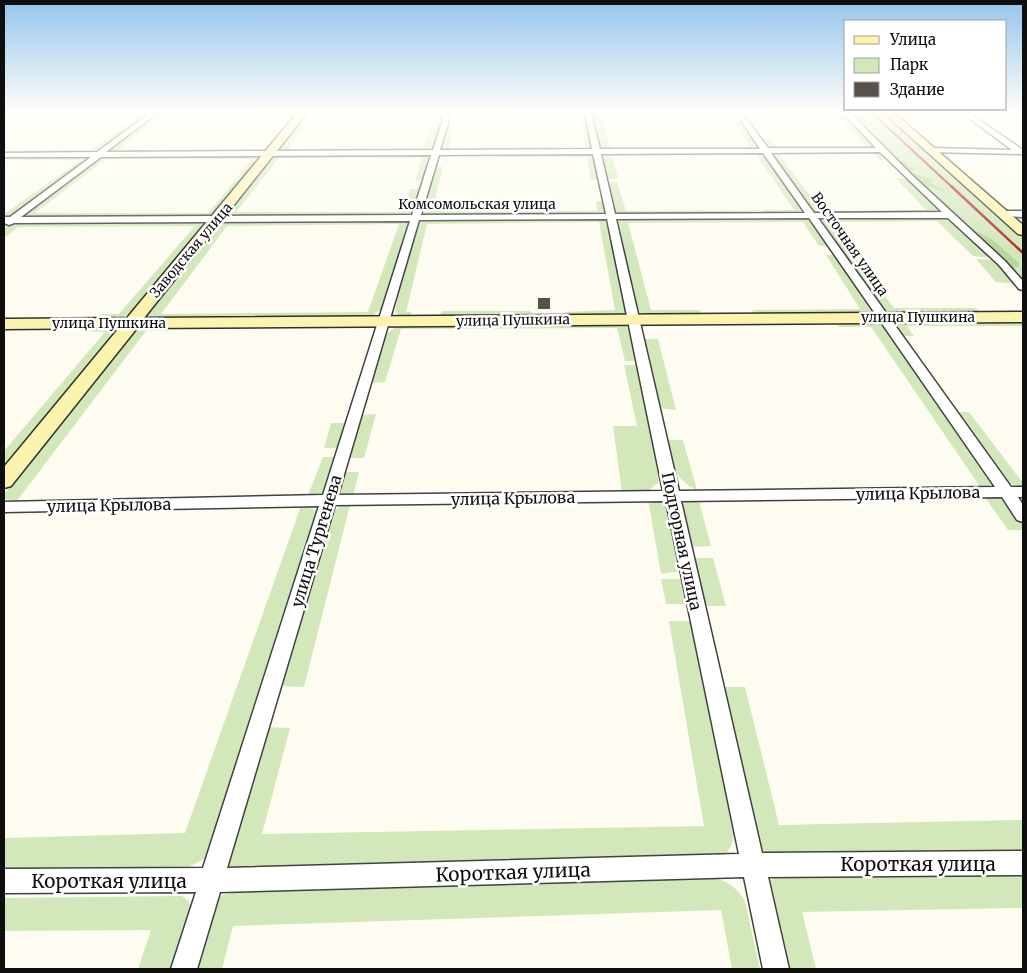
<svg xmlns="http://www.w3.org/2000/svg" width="1027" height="973" viewBox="0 0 1027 973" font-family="Merriweather,serif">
  <rect width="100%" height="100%" fill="#fefcf0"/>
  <!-- green -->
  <g fill="#d2e8bb" fill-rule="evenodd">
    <path d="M144,113H150L99,152L89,154H4V151L91,150Z"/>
    <path d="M156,113H165L119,150H249L247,153H106Z"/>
    <path d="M304,113H312L288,150L423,149L436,113H444L433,150L429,152H277Z"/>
    <path d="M592,113H601L610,148L751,147L735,123H746L759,148L600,150L598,148Z"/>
    <path d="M834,113H844L881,149H767L760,139H770L777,148H868Z"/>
    <path d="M850,113H885L930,153L932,159L943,166L1023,237V282L923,188Z"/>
    <path d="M581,120H587L593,149L591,150L439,151L445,127H453L449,149L586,148Z"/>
    <path d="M758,152L763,154L806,213L618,215L614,213L605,182H617L626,211L794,210L756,154L612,156L618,179H605L599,155L602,153Z"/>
    <path d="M771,152H881L891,160H879L873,153L778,154L822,211L926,210L896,178L908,179L942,211L939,213H814L772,157Z"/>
    <path d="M496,154H593L599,179L591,180L587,157H496Z"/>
    <path d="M426,155L430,156L423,179L415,181L422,158H279L236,212H403L410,189H420L412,213L406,216L232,217L226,216V213L273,156Z"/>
    <path d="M4,156H89L93,158L11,218H4V214L81,160H4Z"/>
    <path d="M263,156L215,215L209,217H22L99,157ZM106,159H253L208,213H35Z"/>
    <path d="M435,167H443L432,211H597L596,201H604L607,213L604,215L424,216L421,215Z"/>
    <path d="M601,218L607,220L626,310L623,314L572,316L564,312L615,310L599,222L427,224L406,312H411V317H402L395,312L402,274L417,222L425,219Z"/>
    <path d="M804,218L810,220L829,246H819L803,222L628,223L651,310H700L702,315H645L637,310L615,221L616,219Z"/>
    <path d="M818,218H947L951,219L992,258L973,256L937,221L828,222L894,308H976L980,312L892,313L884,311Z"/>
    <path d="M232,220H404L409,224L384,307L372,316L147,317L145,314L220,223ZM399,224L368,312L161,314L227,226Z"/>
    <path d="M24,222H203L207,223L135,310L121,318L97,319L101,314H119L195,226L18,227L4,238V229L10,225Z"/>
    <path d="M826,255H835L871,311L866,314H757L751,310L860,309Z"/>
    <path d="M976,259L994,260L1017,284L996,282Z"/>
    <path d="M442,311H530L533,314L526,316H443L440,314Z"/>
    <path d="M953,321H1023V326H907L914,336H901L894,324L898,322L945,323Z"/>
    <path d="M836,322L877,323L884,326L990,476L992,485L981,488L871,327H839Z"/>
    <path d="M623,324L628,328L636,361H625L617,328L401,329L385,382L371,383C376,363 378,334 398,326Z"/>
    <path d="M173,326L166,331H146L16,502L5,499L4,494L128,335L144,327Z"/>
    <path d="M89,327H109L113,331L112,336L4,470V451L105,332L85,331Z"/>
    <path d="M641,339H658L676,410L658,408Z"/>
    <path d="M624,365H638L659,482L649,490L622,492L613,426H637Z"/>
    <path d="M956,412H969L1023,483V487L1017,486L1007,482Z"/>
    <path d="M376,414L364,458H348L360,415Z"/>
    <path d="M331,423H348L341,448H324Z"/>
    <path d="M665,440H683L697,490C674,480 671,462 665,440Z"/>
    <path d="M323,457H337L326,492L321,496L307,498Z"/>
    <path d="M343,472H359L353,497L344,496L338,490Z"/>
    <path d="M984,496C989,496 995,496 1000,498C1010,503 1023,519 1023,530H1008Z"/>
    <path d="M698,498L711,546L691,547L682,507C685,499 690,500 698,498Z"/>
    <path d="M648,499L664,503L668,507L681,571L661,574Z"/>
    <path d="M350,505L304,687L280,686L330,512L340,507Z"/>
    <path d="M301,506L314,509L318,513L212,850L206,858L187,868L4,872V838L185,833Z"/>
    <path d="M693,558H713L726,606H704Z"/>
    <path d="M661,579H683L689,604H666Z"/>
    <path d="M669,621H693L710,720L734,829C734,841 732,847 724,856L235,870L227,865L265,727L290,728L262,834L704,826Z"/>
    <path d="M718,687H745L779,825L1023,820V856L963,857L769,854L760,848Z"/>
    <path d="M1023,871V908L802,912L816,969H781L764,891L766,883L782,874Z"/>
    <path d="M715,878C729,882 738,889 745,901L760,969H732L721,910L233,926L222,969H190C195,952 204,911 216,899C223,893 234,893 242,892Z"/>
    <path d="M182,896L189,901L191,909L173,969H138L151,930L4,931V898Z"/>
  </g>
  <!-- forest -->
  <g fill="#b6d89a">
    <path d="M894,158L909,164L907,167L917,168L911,172L933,180L931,184L943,189L944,192L931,187L921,186L907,172L908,168H903Z"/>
    <path d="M972,232C989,231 1006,253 1019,263V266L1014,268L1009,267Z"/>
  </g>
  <!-- building -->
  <rect fill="#57504b" x="538" y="298" width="12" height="11"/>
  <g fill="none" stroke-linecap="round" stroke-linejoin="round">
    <!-- street casing -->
    <g stroke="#414141" stroke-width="3">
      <g id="street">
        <path d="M4,113H9L4,116Z"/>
        <path d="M150,113H157L106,152L433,150L445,113H451L440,150L592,149L585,113H591L600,149H760L736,113H742L768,148H876L843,113H850L913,176L1005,261L1023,281V290L1019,289L999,265L948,218H818L1011,487H1023V497H1018L1023,505V522L1017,520L1002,497L681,501L762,853L1023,851V875L768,877L789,969H763L744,877L220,892L197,969H171L196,892L4,893V869L203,868L319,506L4,512V502L323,495L410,221L14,223L9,225L4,223V217H10L91,157H4V153L97,152ZM880,152L942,212L814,213L771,153ZM763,153L805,213L615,214L601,154ZM593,154L606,214L421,215L439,155ZM431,155L412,215L21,217L101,157ZM809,218L995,487L679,491L616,219ZM607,219L663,491L338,495L419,220ZM666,501L739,854L227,868L335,505Z"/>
        <path d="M962,113H969L1023,150V154L928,152V148H931L1012,150Z"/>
        <path d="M1004,211H1023V217L1001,216L1000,214Z"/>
      </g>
    </g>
    <!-- secondary casing -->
    <g stroke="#303030" stroke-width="3">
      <g id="secondary">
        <path d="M297,113H307L144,318L1023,312V322L137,328L11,486L4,488V467L119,328L4,329V319L127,318Z"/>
        <path d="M884,113H894L1023,225V235L1018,234Z"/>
      </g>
    </g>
    <!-- street -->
    <use href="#street" fill="#fff" fill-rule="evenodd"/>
    <!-- secondary -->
    <use href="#secondary" fill="#fcf3ae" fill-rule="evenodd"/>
    <!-- rail-far1 -->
    <path stroke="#ba2b31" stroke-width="2" d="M872,113L952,187"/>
    <!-- rail -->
    <path stroke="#ba2b31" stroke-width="2.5" d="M951,186L1023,253"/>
  </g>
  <!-- sky -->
  <linearGradient id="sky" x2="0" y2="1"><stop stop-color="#94c4ed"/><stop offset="0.45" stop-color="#fffef8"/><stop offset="1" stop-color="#fffef8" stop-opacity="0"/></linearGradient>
  <rect width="1027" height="249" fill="url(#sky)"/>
  <g text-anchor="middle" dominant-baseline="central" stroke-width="5" stroke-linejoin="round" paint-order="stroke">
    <!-- far-street labels -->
    <g font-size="14" fill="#0e0e0e" stroke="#fff">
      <text x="477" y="204">Комсомольская улица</text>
      <text transform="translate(850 244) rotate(55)">Восточная улица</text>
      <text transform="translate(191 250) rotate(-50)">Заводская улица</text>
      <text x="918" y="317">улица Пушкина</text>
      <text transform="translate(513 320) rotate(-1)">улица Пушкина</text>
      <text x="109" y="323">улица Пушкина</text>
    </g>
    <!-- street labels -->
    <g font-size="16" fill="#0e0e0e" stroke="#fff">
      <text transform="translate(918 493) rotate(-1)">улица Крылова</text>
      <text transform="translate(513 498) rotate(-1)">улица Крылова</text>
      <text transform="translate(109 505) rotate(-1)">улица Крылова</text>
      <text transform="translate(316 541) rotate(-73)">улица Тургенева</text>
      <text transform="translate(682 541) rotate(78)">Подгорная улица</text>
    </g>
    <!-- near-street labels -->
    <g font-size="19" fill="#0e0e0e" stroke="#fff">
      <text x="918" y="864">Короткая улица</text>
      <text transform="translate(513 872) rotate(-2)">Короткая улица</text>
      <text x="109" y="881">Короткая улица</text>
    </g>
  </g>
  <!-- border -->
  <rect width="1027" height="973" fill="none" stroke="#0e0e0e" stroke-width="10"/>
  <!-- legend -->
  <rect x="844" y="20" width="162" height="90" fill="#ffffff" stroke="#9f9f9f"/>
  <rect x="854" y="36" width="25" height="8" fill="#fcf3ae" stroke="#9f9f9f"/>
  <text x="890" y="45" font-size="15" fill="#0e0e0e">Улица</text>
  <rect x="854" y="58" width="25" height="15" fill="#d2e8bb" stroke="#9f9f9f"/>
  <text x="890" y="70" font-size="15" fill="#0e0e0e">Парк</text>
  <rect x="854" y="82" width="25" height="15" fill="#57504b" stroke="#9f9f9f"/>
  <text x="890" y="95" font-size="15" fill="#0e0e0e">Здание</text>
</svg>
